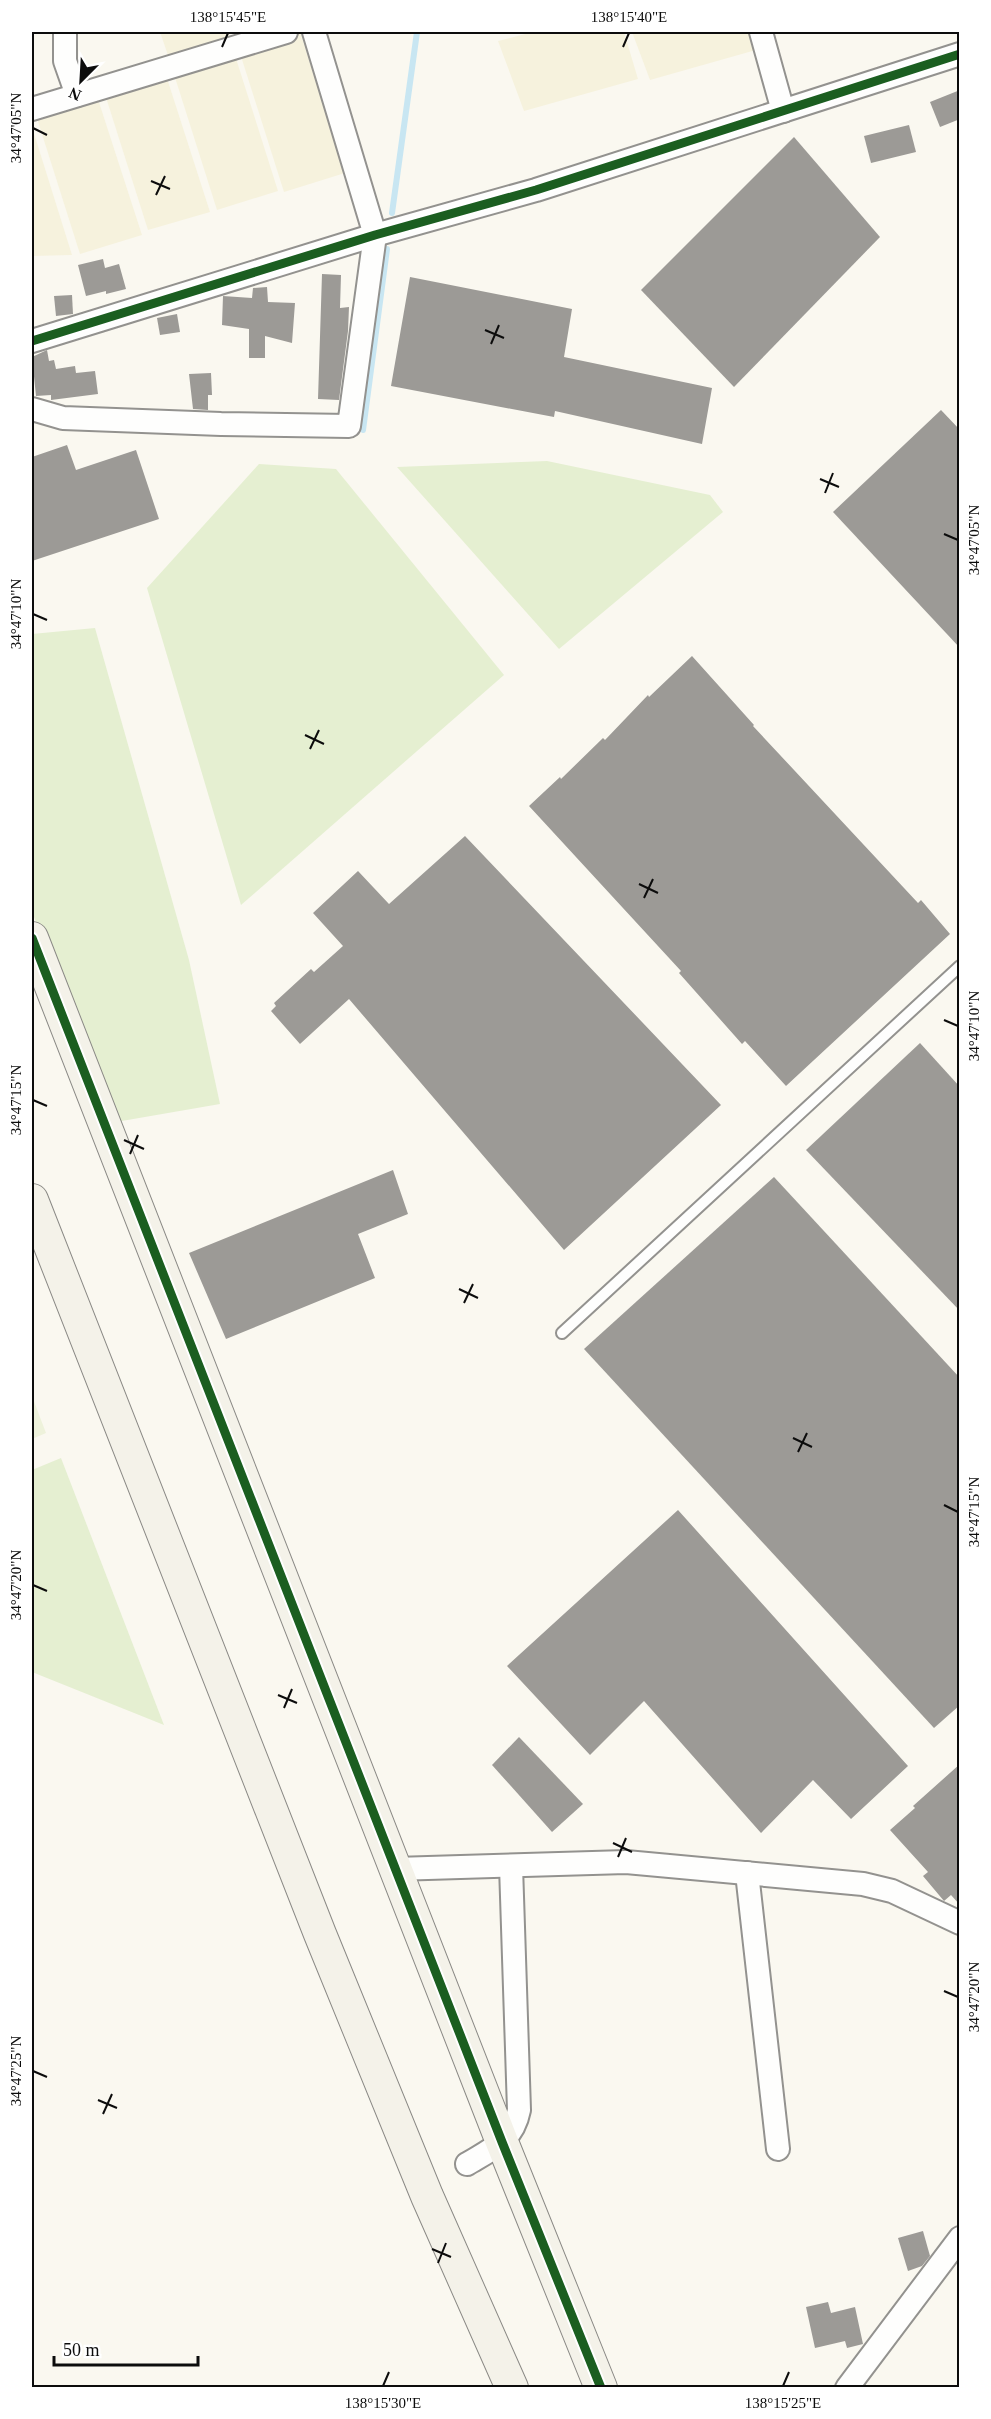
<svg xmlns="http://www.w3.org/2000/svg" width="991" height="2419" viewBox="0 0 991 2419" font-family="Georgia,serif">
  <rect width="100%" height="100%" fill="#faf8f0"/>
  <!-- farmland -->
  <g fill="#f6f2dd">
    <path d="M160,32H228L231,42L170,61Z"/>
    <path d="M297,32H300L345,173L284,192L239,50Z"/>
    <path d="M533,32H624L638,79L524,111L498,41Z"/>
    <path d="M632,32H759L763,48L650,80Z"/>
    <path d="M233,49L278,191L217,210L172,68Z"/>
    <path d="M164,69L210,212L148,230L103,88Z"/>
    <path d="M96,93L142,235L80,254L35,112Z"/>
    <path d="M32,127L72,255L32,256Z"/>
  </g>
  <!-- green -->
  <g fill="#e5efd1">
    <path d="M547,461L710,495L723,512L559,649L397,467Z"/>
    <path d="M259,464L336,469L504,675L241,905L147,588Z"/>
    <path d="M95,628L189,960L220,1104L116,1122L32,912V634Z"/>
    <path d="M61,1458L164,1725L32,1672V1470Z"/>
  </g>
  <!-- pitch -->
  <path fill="#eef2db" d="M32,1396L46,1433L32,1439Z"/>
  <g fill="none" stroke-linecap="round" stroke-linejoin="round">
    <!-- stream -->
    <g stroke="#c8e6f2" stroke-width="6">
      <path d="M392,213L417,32"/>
      <path d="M363,430L387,249"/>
    </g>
  </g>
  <!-- building -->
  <g fill="#9c9a96">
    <path d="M960,90V119L940,127L930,102Z"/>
    <path d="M909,125L916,152L871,163L864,136Z"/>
    <path d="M794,137L880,237L734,387L641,290Z"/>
    <path d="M103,259L105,268L119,264L126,289L106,294V291L86,296L78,265Z"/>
    <path d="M322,274L341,275L340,308L349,307L348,331L339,400L318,399Z"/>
    <path d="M410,277L572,309L564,357L712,388L702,444L555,411L554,417L391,386Z"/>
    <path d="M267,287L268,302L295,303L292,343L265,336V358H249V329L222,325L223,296L252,298L253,288Z"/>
    <path d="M72,295L73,314L56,316L54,296Z"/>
    <path d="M177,314L180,332L160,335L157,318Z"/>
    <path d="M47,350L49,361L54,360L56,369L75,366L76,373L95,371L98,394L51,400V395L36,396L32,357Z"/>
    <path d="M211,373L212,395H208V410L193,409L189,374Z"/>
    <path d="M941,410L960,430V648L833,512Z"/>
    <path d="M67,445L76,470L136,450L159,519L32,561V457Z"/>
    <path d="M692,656L754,725L753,726L918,903L921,900L950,934L786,1086L745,1041L742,1044L679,973L681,971L529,806L560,777L561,779L603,738L605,740L648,695L649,697Z"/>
    <path d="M465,836L721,1105L564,1250L349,999L300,1044L271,1011L276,1006L274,1003L311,969L314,972L343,946L313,913L358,871L389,904Z"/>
    <path d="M920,1043L960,1087V1311L806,1150Z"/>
    <path d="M393,1170L408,1214L358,1234L375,1278L226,1339L189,1253Z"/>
    <path d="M774,1177L960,1378V1705L934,1728L584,1349Z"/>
    <path d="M678,1510L908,1766L851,1819L813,1780L761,1833L644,1701L590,1755L507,1666Z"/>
    <path d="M519,1737L583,1804L552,1832L492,1765Z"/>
    <path d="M960,1764V1905L951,1895L944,1901L923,1876L928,1872L890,1830L915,1808L913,1806Z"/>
    <path d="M923,2231L930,2256L922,2266L908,2271L898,2238Z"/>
    <path d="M828,2302L831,2313L855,2307L863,2344L847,2348L845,2341L815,2348L806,2307Z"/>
  </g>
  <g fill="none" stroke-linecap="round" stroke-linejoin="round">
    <!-- lane casing -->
    <g stroke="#93928f" stroke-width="14">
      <path id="lane" d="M562,1333L960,966"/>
    </g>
    <!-- street casing -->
    <g stroke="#93928f" stroke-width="26">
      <g id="street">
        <path d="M65,32V61L77,95"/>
        <path d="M761,32L783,111"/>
        <path d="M32,109L286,32"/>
        <path d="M32,341L375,235L536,190L960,54"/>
        <path d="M32,409L63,418L221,424L349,426L375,235L314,32"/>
        <path d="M395,1869L626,1862L863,1884L892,1891L960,1923"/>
        <path d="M747,1873L778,2149"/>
        <path d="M467,2164C492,2149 513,2141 519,2110L511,1866"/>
        <path d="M847,2388L960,2238"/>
      </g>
    </g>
    <!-- secondary casing -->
    <g stroke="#8a8985" stroke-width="34">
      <g id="secondary">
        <path d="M32,938L502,2142L601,2388"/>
        <path d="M32,1200L320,1934L427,2196L512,2388"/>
      </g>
    </g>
    <!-- lane -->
    <use href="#lane" stroke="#fefefd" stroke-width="10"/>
    <!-- street -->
    <use href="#street" stroke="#fefefd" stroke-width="22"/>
    <!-- secondary -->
    <use href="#secondary" stroke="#f4f2e9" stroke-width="32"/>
    <!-- cycleway casing -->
    <g stroke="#fff" stroke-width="13">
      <g id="cycleway">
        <path d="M32,341L375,235L536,190L960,54"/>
        <path d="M32,938L502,2142L601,2388"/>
      </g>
    </g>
    <!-- cycleway -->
    <use href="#cycleway" stroke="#1b5e20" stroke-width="9"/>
  </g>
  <!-- ticks -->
  <path fill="none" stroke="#0c0c0c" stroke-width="2" d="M222,47L228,33M623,47L629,33M33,128L47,135M151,181L170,189M156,195L165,176M485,330L504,338M491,344L499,325M820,479L839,487M825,493L833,473M944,534L958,540M33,614L47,620M305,735L324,744M310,749L319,730M639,884L658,893M644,898L653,879M944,1020L958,1026M33,1100L47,1106M124,1140L144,1149M130,1154L138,1135M459,1289L478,1298M464,1303L473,1284M793,1438L812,1447M798,1452L807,1433M944,1505L958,1512M33,1585L47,1591M278,1695L297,1703M284,1708L292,1689M613,1843L632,1852M618,1857L626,1838M944,1991L958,1997M33,2071L47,2077M98,2100L117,2108M103,2114L112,2094M432,2249L451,2257M438,2263L446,2243M383,2386L389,2372M783,2386L789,2372"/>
  <!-- border -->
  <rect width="991" height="2419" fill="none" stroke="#ffffff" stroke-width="66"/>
  <!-- north arrow -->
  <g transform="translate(81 81) rotate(204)" stroke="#ffffff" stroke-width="4.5" paint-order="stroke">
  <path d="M0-4.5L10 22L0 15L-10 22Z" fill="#0c0c0c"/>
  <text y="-9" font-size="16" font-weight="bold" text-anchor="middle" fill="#0c0c0c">N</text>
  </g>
  <!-- scale -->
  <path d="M54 2356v9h144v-9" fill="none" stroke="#0c0c0c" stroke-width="3"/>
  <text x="63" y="2356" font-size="18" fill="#0c0c0c" stroke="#ffffff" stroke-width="4.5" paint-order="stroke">50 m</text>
  <rect x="33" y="33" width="925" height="2353" fill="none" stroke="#0c0c0c" stroke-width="2"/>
  <g font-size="15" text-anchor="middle" fill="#0c0c0c">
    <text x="228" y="22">138°15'45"E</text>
    <text x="629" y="22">138°15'40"E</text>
    <text transform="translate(16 128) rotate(-90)" y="5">34°47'05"N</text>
    <text transform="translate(974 540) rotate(-90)" y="5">34°47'05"N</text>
    <text transform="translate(16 614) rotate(-90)" y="5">34°47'10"N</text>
    <text transform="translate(974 1026) rotate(-90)" y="5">34°47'10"N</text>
    <text transform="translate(16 1100) rotate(-90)" y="5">34°47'15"N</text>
    <text transform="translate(974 1512) rotate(-90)" y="5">34°47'15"N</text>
    <text transform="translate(16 1585) rotate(-90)" y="5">34°47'20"N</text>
    <text transform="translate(974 1997) rotate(-90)" y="5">34°47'20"N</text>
    <text transform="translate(16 2071) rotate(-90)" y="5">34°47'25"N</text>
    <text x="383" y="2408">138°15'30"E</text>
    <text x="783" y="2408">138°15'25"E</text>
  </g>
</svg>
